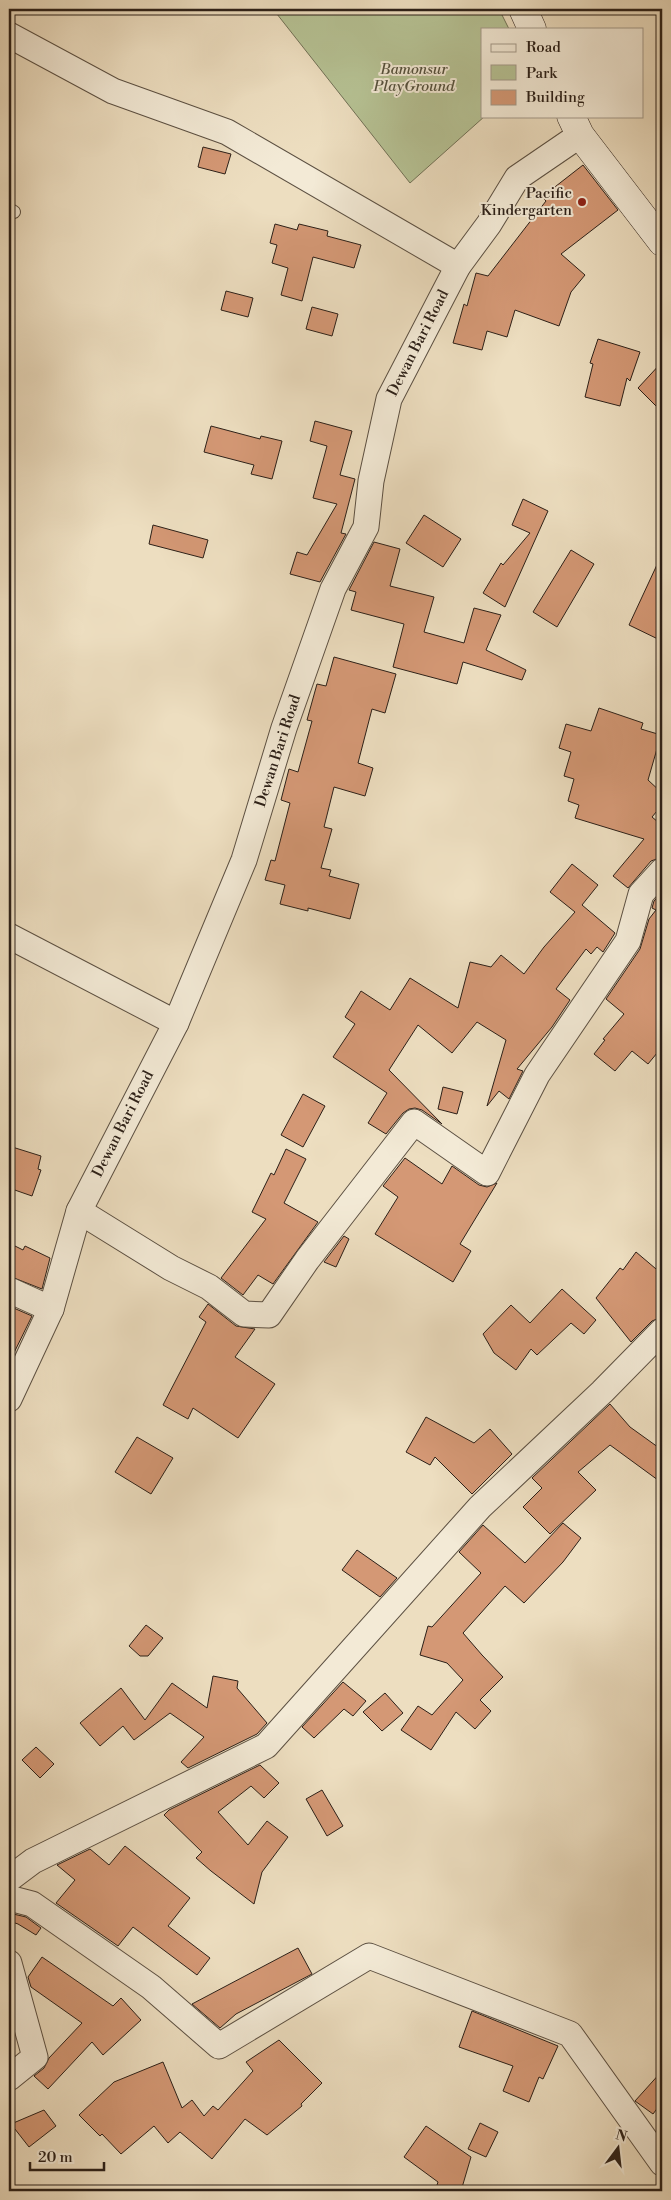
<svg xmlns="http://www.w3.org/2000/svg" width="671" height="2200" viewBox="0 0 671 2200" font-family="'Libre Bodoni',serif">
  <rect width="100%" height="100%" fill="#eddec0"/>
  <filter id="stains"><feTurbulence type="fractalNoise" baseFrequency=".004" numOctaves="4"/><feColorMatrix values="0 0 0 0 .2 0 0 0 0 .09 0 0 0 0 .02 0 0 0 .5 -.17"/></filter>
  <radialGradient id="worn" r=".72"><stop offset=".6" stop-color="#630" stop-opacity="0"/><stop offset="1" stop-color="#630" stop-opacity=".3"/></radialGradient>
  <!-- green -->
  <path fill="#b6c294" stroke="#717156" d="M273,9H499L509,29H482V116H485L410,183Z"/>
  <!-- building -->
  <g fill="#d49875" stroke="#2c2018">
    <path d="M203,147L231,154L225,174L198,167Z"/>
    <path d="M583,165L618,210L561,254L585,275L571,292L559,326L515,310L507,337L487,331L482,350L453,343L464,304L467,306L476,273L488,276L546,201L542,197Z"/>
    <path d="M275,224L297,230L299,224L328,231L327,236L361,245L354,268L313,257L302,301L281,295L288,268L272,263L277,245L270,243Z"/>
    <path d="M226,291L253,298L248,317L221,310Z"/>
    <path d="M312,307L338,314L332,336L306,329Z"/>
    <path d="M598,339L640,352L630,381L627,378L620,406L585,397L593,364L590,363Z"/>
    <path d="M662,362V412L638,388Z"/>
    <path d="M315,421L352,431L340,475L355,479L341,533L346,534L320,582L290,574L297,552L307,555L337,504L313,498L327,446L310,441Z"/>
    <path d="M211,426L260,439L261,436L282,441L272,479L251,474L254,465L204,452Z"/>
    <path d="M523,499L548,511L505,607L483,593L501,563L503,565L530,533L512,525Z"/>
    <path d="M424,515L461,539L443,567L406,543Z"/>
    <path d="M153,525L208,540L203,558L149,544Z"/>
    <path d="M374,542L400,549L390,586L434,597L424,632L464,643L474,608L501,615L486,650L526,670L522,680L463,662L457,684L393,667L404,624L351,610L356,592L349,590Z"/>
    <path d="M571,550L594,564L557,627L533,612Z"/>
    <path d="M662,554V641L629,625Z"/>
    <path d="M334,657L396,674L385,713L372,709L358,763L373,768L365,796L334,787L324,827L332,829L321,868L331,870L329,876L359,884L350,919L308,908V911L280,904L285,885L265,880L271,860L275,861L290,803L281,800L289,769L298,772L312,721L307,720L317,684L326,686Z"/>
    <path d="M599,708L643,723L641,729L661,735L648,780L662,793V805L652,817L658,822L662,817V857L651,861L628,888L613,876L644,839L575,818L579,805L568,801L574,779L564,776L571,752L559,748L566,724L591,731Z"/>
    <path d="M572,864L598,885L582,905L615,933L603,952L597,947L591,954L586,949L556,989L570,1000L552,1027L517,1069L523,1071L509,1099L499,1091L487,1106L506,1040L477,1022L452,1053L418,1025L389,1070L442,1124L422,1110L415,1108L409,1109L403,1113L386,1134L368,1123L387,1093L333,1057L355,1024L345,1017L361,991L390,1010L410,978L458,1008L470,962L491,967L501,955L524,974L544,947L575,912L550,892Z"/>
    <path d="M662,892V1047L648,1064L632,1051L615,1071L594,1054L605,1040L603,1039L624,1014L606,999L640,949L649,919L656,910L652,908L654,901Z"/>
    <path d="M443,1087L463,1092L457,1114L438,1109Z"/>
    <path d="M303,1094L325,1106L303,1147L281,1135Z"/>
    <path d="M9,1146L41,1156L38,1169L41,1170L32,1196L9,1188Z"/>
    <path d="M286,1149L306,1159L284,1203L318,1222L273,1284L258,1275L243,1295L221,1278L266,1219L252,1212L271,1173L274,1175Z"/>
    <path d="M405,1158L442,1184L452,1166L479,1185L487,1187L497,1183L460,1244L471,1251L453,1282L375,1234L398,1197L383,1186Z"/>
    <path d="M344,1236L349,1239L336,1267L324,1262Z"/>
    <path d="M9,1243L23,1250L25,1246L50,1258L42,1289L9,1276Z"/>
    <path d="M636,1252L662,1274V1317L652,1321L631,1342L596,1298L620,1268L623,1270Z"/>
    <path d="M562,1289L596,1320L584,1334L571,1323L537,1355L531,1349L516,1370L494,1353L483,1334L511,1305L530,1323Z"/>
    <path d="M208,1304L236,1326L255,1329L235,1357L275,1384L238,1438L193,1408L188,1419L163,1405L206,1322L199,1317Z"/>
    <path d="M9,1306L32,1316L9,1363Z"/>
    <path d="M610,1404L630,1427L662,1450V1483L610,1445L578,1472L596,1490L550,1534L523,1507L542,1488L532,1478Z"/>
    <path d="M426,1417L474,1443L490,1429L512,1454L472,1494L435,1457L430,1465L406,1452Z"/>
    <path d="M137,1437L173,1458L151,1494L115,1472Z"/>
    <path d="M563,1523L581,1538L563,1562L524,1603L505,1586L463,1633L482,1655L503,1677L480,1700L491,1711L475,1729L456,1712L431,1750L401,1730L418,1706L432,1715L463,1680L447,1663L420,1655L428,1626L432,1627L481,1573L459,1552L483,1525L525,1563Z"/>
    <path d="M357,1550L397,1578L380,1597L342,1570Z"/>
    <path d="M146,1625L163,1638L148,1656H140L129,1646Z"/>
    <path d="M213,1676L238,1681L237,1688L267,1723L257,1734L188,1768L181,1762L204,1737L170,1713L134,1740L123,1726L100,1746L80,1723L121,1688L145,1720L172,1683L207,1708Z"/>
    <path d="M343,1682L366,1701L353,1716L344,1709L314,1738L302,1727Z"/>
    <path d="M385,1693L403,1713L382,1731L363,1712Z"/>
    <path d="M36,1747L54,1764L40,1778L22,1760Z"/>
    <path d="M260,1765L279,1783L264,1798L251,1786L218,1812L248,1845L267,1821L288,1837L262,1872L254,1904L211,1871L196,1858L202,1852L164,1815L169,1810Z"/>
    <path d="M322,1790L343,1826L327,1836L306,1799Z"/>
    <path d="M125,1846L190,1898L168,1926L210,1958L197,1975L133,1927L118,1946L56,1903L75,1880L57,1865L90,1849L109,1865Z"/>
    <path d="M9,1913L26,1917L41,1928L36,1935L18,1924L9,1921Z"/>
    <path d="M298,1948L312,1974L236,2014L220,2028L192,2004Z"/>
    <path d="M42,1957L113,2006L121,1998L141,2020L103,2055L92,2042L48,2089L34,2076L44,2068L49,2058L82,2023L31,1987L28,1977Z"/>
    <path d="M472,2011L558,2046L543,2079L539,2077L529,2102L503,2091L513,2066L459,2047Z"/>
    <path d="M279,2040L322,2083L301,2104L302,2106L267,2135L245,2119L212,2159L180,2132L168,2143L154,2126L121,2154L102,2134L100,2136L79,2115L114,2082L163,2062L182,2108L192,2100L204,2116L213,2106L218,2110L253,2071L246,2062Z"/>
    <path d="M662,2071V2102L653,2114L635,2101Z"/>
    <path d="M44,2110L56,2126L29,2147L11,2124Z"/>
    <path d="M480,2123L498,2132L486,2157L468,2149Z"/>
    <path d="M426,2126L471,2157L461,2191H435L438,2182L404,2157Z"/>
  </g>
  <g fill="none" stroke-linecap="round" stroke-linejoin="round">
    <!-- service casing -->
    <g stroke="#5c5042" stroke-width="14">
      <path id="service" d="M9,209L14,212"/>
    </g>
    <!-- minor casing -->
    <g stroke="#5c5042" stroke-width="27">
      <g id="minor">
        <path d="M9,35L113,91L227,132L458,266"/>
        <path d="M9,936L176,1023"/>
        <path d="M79,1211L171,1268L209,1287L244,1314L269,1315L307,1260L414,1122L487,1173L537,1075L628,941L641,894L662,871"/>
        <path d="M9,1290L51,1309"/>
        <path d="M9,1399L51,1309L79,1211L176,1023L244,860L284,728L333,589L366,527L371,481L389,399L458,266L489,224L517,178L580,135"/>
        <path d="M9,1879L33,1861L266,1746L480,1507L602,1392L662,1331"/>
        <path d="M9,1898L32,1904L151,1987L219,2046L369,1956L570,2034L662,2163"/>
        <path d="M9,1963L35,2057L9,2078"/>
      </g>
    </g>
    <!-- secondary casing -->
    <g stroke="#2c2018" stroke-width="29">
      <g id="secondary">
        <path d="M523,9L532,29"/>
        <path d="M571,116L580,135L662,242"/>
      </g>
    </g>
    <!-- service -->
    <use href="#service" stroke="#f3ead6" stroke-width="12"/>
    <!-- minor -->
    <use href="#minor" stroke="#f3ead6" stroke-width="25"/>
    <!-- secondary -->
    <use href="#secondary" stroke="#f3ead6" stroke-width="28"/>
  </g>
  <!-- markers -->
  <circle fill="#8f2418" stroke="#f3ead6" stroke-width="2" cx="582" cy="202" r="5"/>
  <g text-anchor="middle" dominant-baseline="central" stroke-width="4" stroke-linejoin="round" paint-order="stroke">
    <!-- park labels -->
    <g font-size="15" font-style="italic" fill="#55513d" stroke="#f3ead6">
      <text x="414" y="69">Bamonsur<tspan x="414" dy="17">PlayGround</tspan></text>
    </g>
    <!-- poi labels -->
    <g font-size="15" fill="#2c2018" stroke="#f3ead6" text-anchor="end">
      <text x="572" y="193">Pacific<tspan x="572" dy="17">Kindergarten</tspan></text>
    </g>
    <!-- street labels -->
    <g font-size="15" fill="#2c2018" stroke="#f3ead6">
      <text transform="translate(418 343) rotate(-63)">Dewan Bari Road</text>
      <text transform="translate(278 751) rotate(-72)">Dewan Bari Road</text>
      <text transform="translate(123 1124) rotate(-63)">Dewan Bari Road</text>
    </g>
  </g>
  <!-- margin -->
  <rect width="671" height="2200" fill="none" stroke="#eddec0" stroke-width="30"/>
  <rect x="10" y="10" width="651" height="2180" fill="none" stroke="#2c2018" stroke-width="2.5"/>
  <rect x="15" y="15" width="641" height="2170" fill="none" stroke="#2c2018"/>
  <!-- legend -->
  <rect x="481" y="28" width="162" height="90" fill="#f3ead6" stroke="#a3998a"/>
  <rect x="491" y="44" width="25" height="8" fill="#f3ead6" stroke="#a3998a"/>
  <text x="526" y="52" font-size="15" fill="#2c2018">Road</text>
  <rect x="491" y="65" width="25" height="15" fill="#b6c294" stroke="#a3998a"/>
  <text x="526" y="78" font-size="15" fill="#2c2018">Park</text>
  <rect x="491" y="90" width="25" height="15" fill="#d49875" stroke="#a3998a"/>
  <text x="526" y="102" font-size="15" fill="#2c2018">Building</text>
  <!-- north arrow -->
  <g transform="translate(618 2148) rotate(15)" stroke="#f3ead6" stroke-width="4" paint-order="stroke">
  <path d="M0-4L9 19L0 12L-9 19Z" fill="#2c2018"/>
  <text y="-8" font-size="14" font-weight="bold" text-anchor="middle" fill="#2c2018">N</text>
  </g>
  <!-- scale -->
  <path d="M30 2162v8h74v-8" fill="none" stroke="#2c2018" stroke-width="2.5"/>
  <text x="38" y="2162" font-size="15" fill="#2c2018" stroke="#f3ead6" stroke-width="4" paint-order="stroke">20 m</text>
  <rect width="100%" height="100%" filter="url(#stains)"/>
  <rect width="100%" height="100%" fill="url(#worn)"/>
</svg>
